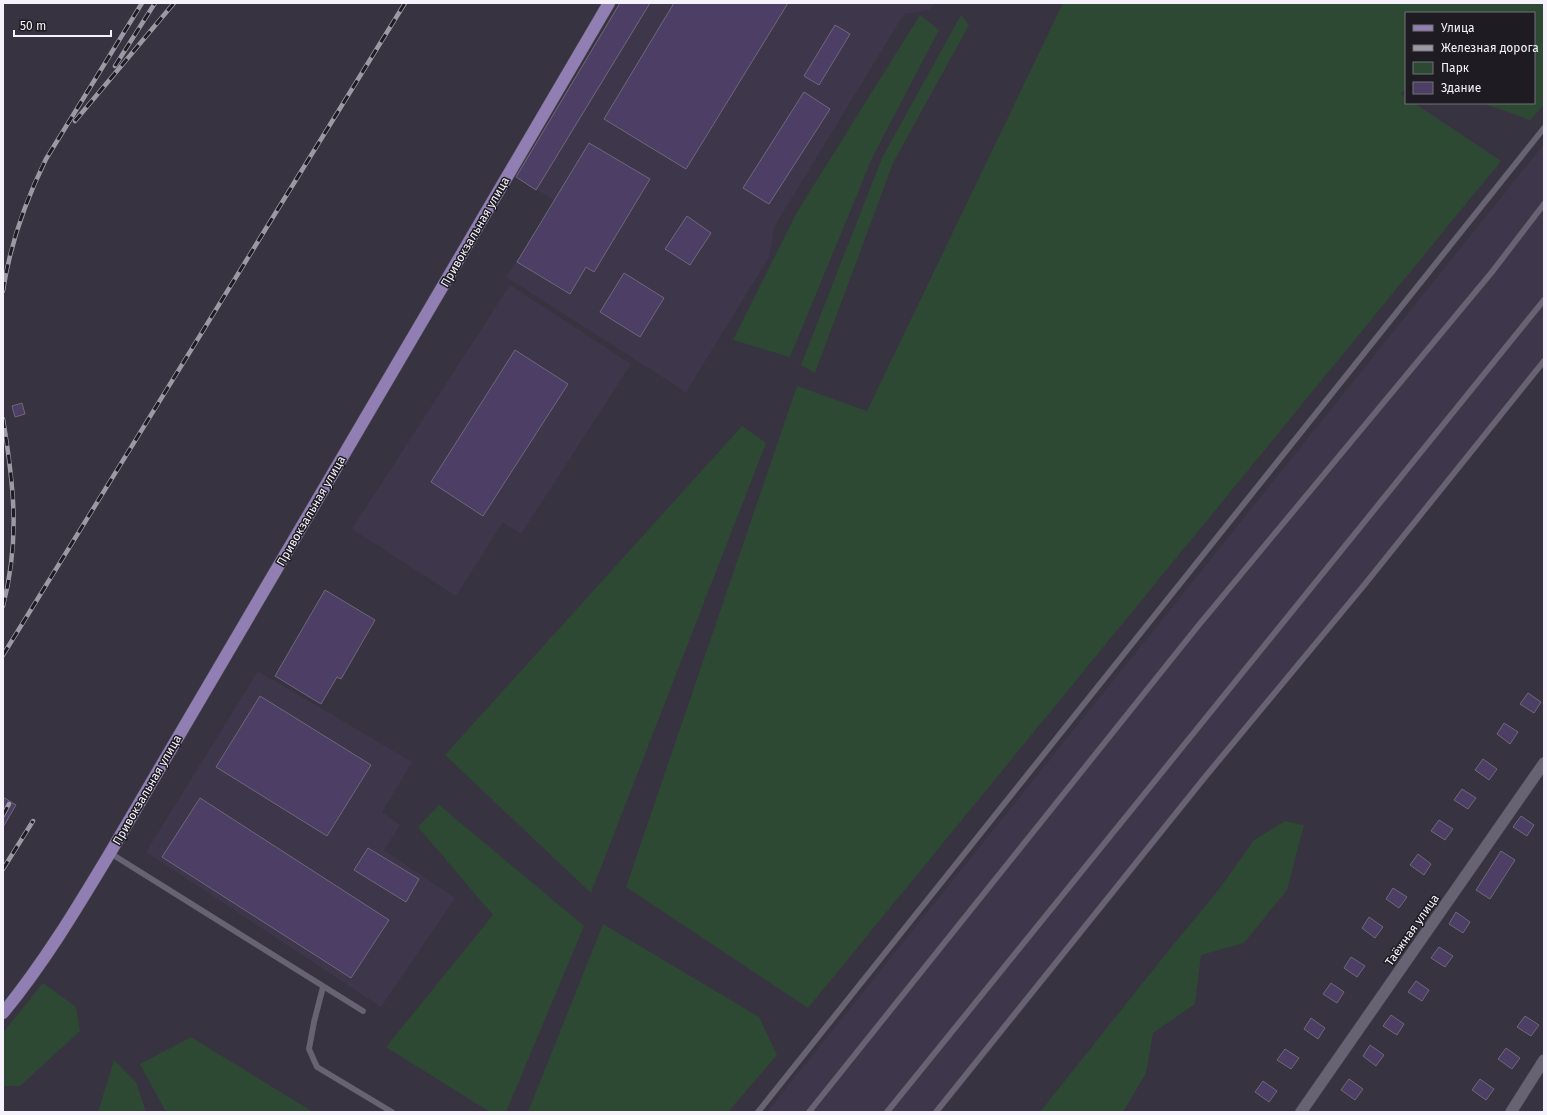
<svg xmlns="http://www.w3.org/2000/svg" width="1547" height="1115" viewBox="0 0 1547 1115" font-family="'Fira Sans',sans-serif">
  <rect width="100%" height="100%" fill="#383340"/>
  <!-- built -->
  <g fill="#3e374b">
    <path d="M620,3H935L929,10L904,14L774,227L769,257L686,392L506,277L555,201L515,176Z"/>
    <path d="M1544,144V361L941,1112H767Z"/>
    <path d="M510,285L631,364L521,534L503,522L456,596L352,529Z"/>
    <path d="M258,671L412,762L382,812L400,825L384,850L455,898L381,1007L146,852Z"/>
  </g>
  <!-- green -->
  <g fill="#2d4933">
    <path d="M1063,3H1544V105L1530,120L1482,103H1534V13H1406V88L1401,94L1406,97V103H1414L1501,161L808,1008L626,887L797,386L867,411Z"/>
    <path d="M920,15L939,30L873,156L790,357L733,340L797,212Z"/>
    <path d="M961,15L969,25L893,163L815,373L801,365L882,158Z"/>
    <path d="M742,426L766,443L591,893L445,755Z"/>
    <path d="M439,805L584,926L506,1112H490L386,1047L493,915L418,827Z"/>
    <path d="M1285,821L1304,825L1287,890L1244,943L1201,955L1195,1004L1153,1033L1146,1073L1123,1112H1040L1169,950L1220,888L1254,840Z"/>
    <path d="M603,924L759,1017L777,1055L728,1112H528Z"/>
    <path d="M43,983L76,1007L80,1031L20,1086H3V1033Z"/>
    <path d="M191,1037L313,1112H166L140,1064Z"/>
    <path d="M114,1060L136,1082L146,1112H98Z"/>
  </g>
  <!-- building -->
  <g fill="#4c3e64" stroke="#6e6978">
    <path d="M620,3H650L536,190L516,177Z"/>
    <path d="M674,3H788L686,169L604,119Z"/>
    <path d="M835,25L850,34L819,85L804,76Z"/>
    <path d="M804,92L830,109L769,204L743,188Z"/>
    <path d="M589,143L650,179L594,272L586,267L570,294L517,262Z"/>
    <path d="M687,216L711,233L690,265L665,249Z"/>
    <path d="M624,273L664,298L640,337L600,312Z"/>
    <path d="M515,350L568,384L483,516L431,482Z"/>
    <path d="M22,403L25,414L15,417L12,406Z"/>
    <path d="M325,590L375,620L341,679L337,677L321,704L275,676Z"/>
    <path d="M1528,693L1541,702L1534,713L1520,704Z"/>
    <path d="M260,696L371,765L327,836L216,767Z"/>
    <path d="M1504,723L1518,732L1510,744L1497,734Z"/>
    <path d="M1483,759L1497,769L1489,780L1475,770Z"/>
    <path d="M1462,789L1476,798L1468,809L1454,800Z"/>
    <path d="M3,797L16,805L3,827Z"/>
    <path d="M200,798L389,920L351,978L162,857Z"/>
    <path d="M1521,816L1534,825L1527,836L1513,827Z"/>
    <path d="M1439,820L1453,829L1445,840L1431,831Z"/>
    <path d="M368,848L419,879L406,902L354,870Z"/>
    <path d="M1501,851L1515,860L1490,899L1476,890Z"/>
    <path d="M1418,854L1431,864L1424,875L1410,865Z"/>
    <path d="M1393,888L1407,897L1399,908L1386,899Z"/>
    <path d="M1456,912L1470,922L1463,933L1449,924Z"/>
    <path d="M1369,917L1383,927L1375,938L1362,928Z"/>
    <path d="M1439,947L1453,956L1445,967L1431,958Z"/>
    <path d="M1351,957L1365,966L1357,977L1344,968Z"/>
    <path d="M1416,981L1429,990L1422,1001L1408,992Z"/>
    <path d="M1331,983L1344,992L1337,1003L1323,994Z"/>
    <path d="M1391,1015L1404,1024L1397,1035L1383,1026Z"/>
    <path d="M1525,1016L1539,1025L1531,1036L1517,1027Z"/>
    <path d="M1311,1018L1325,1028L1318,1039L1304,1029Z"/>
    <path d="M1370,1045L1384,1055L1376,1066L1363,1056Z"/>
    <path d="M1506,1048L1520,1058L1512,1069L1498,1059Z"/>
    <path d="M1285,1049L1299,1058L1291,1069L1277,1060Z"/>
    <path d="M1349,1079L1363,1089L1355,1100L1341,1090Z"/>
    <path d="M1480,1079L1494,1089L1486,1100L1472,1090Z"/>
    <path d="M1263,1081L1277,1091L1269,1102L1255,1092Z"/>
  </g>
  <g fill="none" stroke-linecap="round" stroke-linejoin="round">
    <!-- service casing -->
    <g stroke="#524f5a" stroke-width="6">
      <g id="service">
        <path d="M110,853L363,1011"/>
        <path d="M323,987L314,1022L309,1049L317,1067L392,1112"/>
        <path d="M758,1112L1544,128"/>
        <path d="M809,1112L1198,626L1492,272L1544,204"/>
        <path d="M887,1112L1544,300"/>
        <path d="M936,1112L1205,777L1365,584L1544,361"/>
      </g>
    </g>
    <!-- minor casing -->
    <g stroke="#524f5a" stroke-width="12">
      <g id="minor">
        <path d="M1301,1112L1544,763"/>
        <path d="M1511,1112L1544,1060"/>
      </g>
    </g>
    <!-- primary casing -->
    <g stroke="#524f5a" stroke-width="13">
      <path id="primary" d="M3,1013C44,963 77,908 110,853L609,3"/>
    </g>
    <!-- service -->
    <use href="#service" stroke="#686372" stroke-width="5.5"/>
    <!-- minor -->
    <use href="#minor" stroke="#686372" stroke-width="11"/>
    <!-- primary -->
    <use href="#primary" stroke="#917fb3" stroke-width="12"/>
    <!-- rail casing -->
    <g stroke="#9d99a4" stroke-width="4.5">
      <g id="rail">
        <path d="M115,66L155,3"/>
        <path d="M75,121L174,3"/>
        <path d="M3,291C10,244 25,202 46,159L142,3"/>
        <path d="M3,419C14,486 20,540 3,606"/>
        <path d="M3,655L405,3"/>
        <path d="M3,815L9,804"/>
        <path d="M3,869L33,821"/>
      </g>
    </g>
    <!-- rail -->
    <use href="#rail" stroke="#1e1c22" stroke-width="3" stroke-dasharray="9" stroke-linecap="butt"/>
  </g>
  <g text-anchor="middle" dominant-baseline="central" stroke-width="3" stroke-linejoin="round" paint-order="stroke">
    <!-- street labels -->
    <g font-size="12" fill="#f5f2fb" stroke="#1e1c22">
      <text transform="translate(475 232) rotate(-60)">Привокзальная улица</text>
      <text transform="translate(311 511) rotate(-60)">Привокзальная улица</text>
      <text transform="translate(147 790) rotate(-60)">Привокзальная улица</text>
      <text transform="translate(1412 930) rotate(-55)">Таёжная улица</text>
    </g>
  </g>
  <!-- border -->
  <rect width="1547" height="1115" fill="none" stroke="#f5f2fb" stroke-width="8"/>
  <!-- legend -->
  <rect x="1405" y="12" width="130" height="92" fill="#1e1c22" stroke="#747279"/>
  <rect x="1413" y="25" width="20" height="6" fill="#917fb3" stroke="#747279"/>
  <text x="1441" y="32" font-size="12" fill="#f5f2fb">Улица</text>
  <rect x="1413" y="45" width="20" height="6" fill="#9d99a4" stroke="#747279"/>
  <text x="1441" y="52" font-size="12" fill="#f5f2fb">Железная дорога</text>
  <rect x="1413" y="62" width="20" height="12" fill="#2d4933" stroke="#747279"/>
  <text x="1441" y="72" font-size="12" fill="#f5f2fb">Парк</text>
  <rect x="1413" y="82" width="20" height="12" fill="#4c3e64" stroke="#747279"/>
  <text x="1441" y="92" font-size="12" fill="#f5f2fb">Здание</text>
  <!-- scale -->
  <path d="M14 30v6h97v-6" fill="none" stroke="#f5f2fb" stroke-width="2"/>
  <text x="20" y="30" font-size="12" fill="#f5f2fb" stroke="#1e1c22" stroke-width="3" paint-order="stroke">50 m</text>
</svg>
